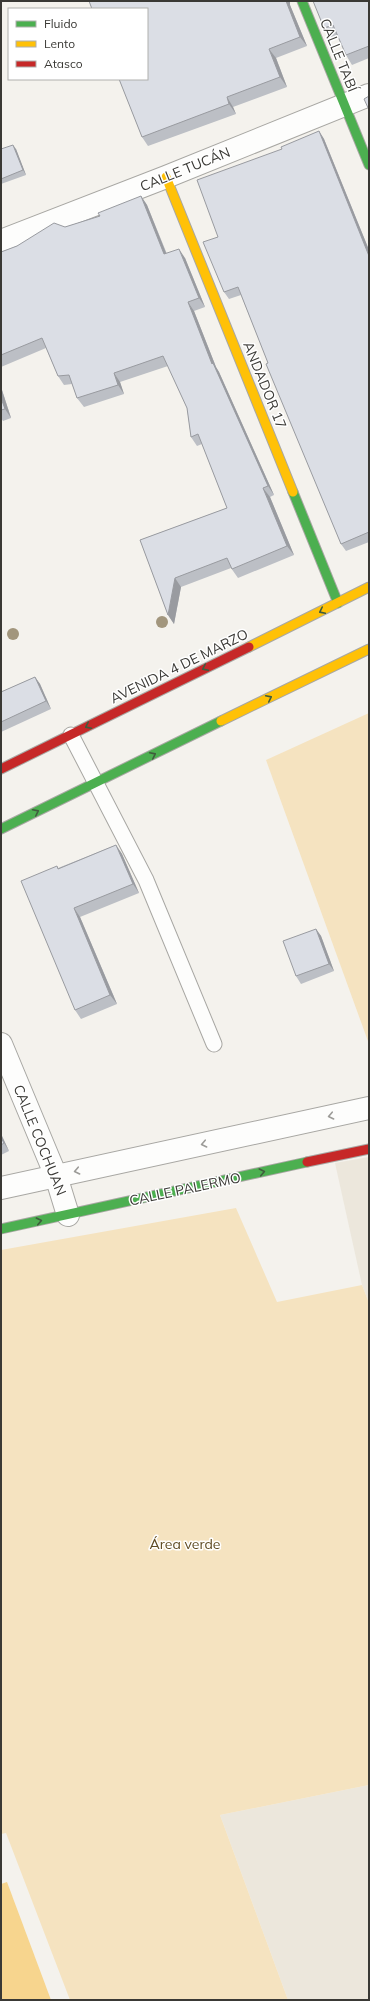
<svg xmlns="http://www.w3.org/2000/svg" width="370" height="2001" viewBox="0 0 370 2001" font-family="Mulish,sans-serif">
  <rect width="100%" height="100%" fill="#f4f2ed"/>
  <!-- built -->
  <g fill="#ece7dc">
    <path d="M369,1157V1303L362,1285L335,1163Z"/>
    <path d="M369,1785V2000H288L220,1815Z"/>
  </g>
  <!-- green -->
  <g fill="#f5e3c0">
    <path d="M369,713V1044L266,760Z"/>
    <path d="M236,1208L277,1302L362,1285L369,1303V1785L220,1815L288,2000H70L6,1833L1,1834V1250Z"/>
  </g>
  <!-- water -->
  <path fill="#f7d58e" d="M7,1882L51,2000H1V1884Z"/>
  <g fill="none" stroke-linecap="round" stroke-linejoin="round">
    <!-- lane casing -->
    <g stroke="#a8a7a3" stroke-width="17">
      <path id="lane" d="M71,735L146,880L214,1044"/>
    </g>
    <!-- street casing -->
    <g stroke="#a8a7a3" stroke-width="24">
      <g id="street">
        <path d="M1,241L166,177L369,95"/>
        <path d="M1,1044L56,1176L68,1215"/>
        <path d="M1,1188L369,1108"/>
      </g>
    </g>
    <!-- fast casing -->
    <g stroke="#a8a7a3" stroke-width="11">
      <g id="fast">
        <path d="M302,1L369,165"/>
        <path d="M293,492L338,603"/>
        <path d="M1,829L221,721"/>
        <path d="M1,1229L307,1162"/>
      </g>
    </g>
    <!-- slow casing -->
    <g stroke="#a8a7a3" stroke-width="11">
      <g id="slow">
        <path d="M166,177L293,492"/>
        <path d="M249,647L369,587"/>
        <path d="M221,721L369,649"/>
      </g>
    </g>
    <!-- jam casing -->
    <g stroke="#a8a7a3" stroke-width="11">
      <g id="jam">
        <path d="M1,769L249,647"/>
        <path d="M307,1162L369,1149"/>
      </g>
    </g>
    <!-- lane -->
    <use href="#lane" stroke="#fdfdfc" stroke-width="15"/>
    <!-- street -->
    <use href="#street" stroke="#fdfdfc" stroke-width="22"/>
    <!-- fast -->
    <use href="#fast" stroke="#4caf50" stroke-width="9"/>
    <!-- slow -->
    <use href="#slow" stroke="#ffc107" stroke-width="9"/>
    <!-- jam -->
    <use href="#jam" stroke="#c62828" stroke-width="9"/>
  </g>
  <!-- trees -->
  <g fill="#a2967d">
    <circle cx="162" cy="622" r="6"/>
    <circle cx="13" cy="634" r="6"/>
  </g>
  <!-- wall -->
  <g fill="#bcbfc5">
    <path d="M89,1H290V5L307,46L276,58L287,87L233,107L236,114L148,146L142,137Z"/>
    <path d="M369,1V58L352,65L346,55L338,35L331,38L324,28Z"/>
    <path d="M319,131L324,139L369,250V542L346,551L341,544L241,295L229,299L224,292L218,237L282,149Z"/>
    <path d="M1,149H16L26,175L1,184Z"/>
    <path d="M141,196L147,205L167,254L185,258L205,307L194,311L216,367L219,372L274,495L270,497L294,555L238,578L231,568L181,587L174,624L168,615L140,540L227,508L202,444L197,446L191,437L187,408L168,366L120,382L124,394L84,407L77,398L72,384L64,385L58,376L46,348L1,367V252L65,227L100,216Z"/>
    <path d="M1,387L11,418L3,421L1,418Z"/>
    <path d="M35,677L40,684L51,709L1,732V692Z"/>
    <path d="M116,845L122,854L139,893L80,917L117,1004L81,1019L75,1010L58,868Z"/>
    <path d="M316,929L321,936L334,971L301,984L296,976Z"/>
    <path d="M1,1134L9,1151L1,1155Z"/>
  </g>
  <!-- shaded-wall -->
  <g fill="#999ba0">
    <path d="M286,1H290V5L307,46L300,37Z"/>
    <path d="M269,49L276,58L287,87L280,77Z"/>
    <path d="M227,97L233,107L236,114L229,104Z"/>
    <path d="M319,131L324,139L369,250V256Z"/>
    <path d="M13,145L16,149L26,175L23,170Z"/>
    <path d="M141,196L147,205L170,263L164,254Z"/>
    <path d="M179,249L185,258L205,307L199,298Z"/>
    <path d="M188,302L194,311L216,367L219,372L274,495L268,486L212,364Z"/>
    <path d="M114,373L120,382L124,394L118,385Z"/>
    <path d="M1,387L11,418L5,409L1,398Z"/>
    <path d="M263,488L270,497L294,555L287,546Z"/>
    <path d="M175,578L181,587L174,624L168,615Z"/>
    <path d="M35,677L40,684L51,709L46,701Z"/>
    <path d="M116,845L122,854L139,893L133,884Z"/>
    <path d="M74,908L80,917L117,1004L110,995Z"/>
    <path d="M316,929L321,936L334,971L329,964Z"/>
    <path d="M1,1134L9,1151L4,1143L1,1138Z"/>
  </g>
  <!-- building -->
  <g fill="#dbdee5" stroke="#999ba0">
    <path d="M89,1H286L300,37L269,49L280,77L227,97L229,104L142,137L119,79H147V9H92Z"/>
    <path d="M313,1H369V46L346,55L333,25L324,28Z"/>
    <path d="M369,96V110L364,99Z"/>
    <path d="M319,131L369,256V532L341,544L266,364L268,363L238,287L224,292L203,242L218,237L197,180L282,149L281,147Z"/>
    <path d="M13,145L23,170L1,179V149Z"/>
    <path d="M141,196L164,254L179,249L199,298L188,302L212,364L213,363L268,486L263,488L287,546L232,569L227,558L175,578L168,615L140,540L227,508L198,434L191,437L187,408L163,356L114,373L118,385L77,398L69,375L58,376L42,338L1,355V252L17,246L54,223L65,227L100,216L98,213Z"/>
    <path d="M1,398L5,409L1,410Z"/>
    <path d="M35,677L46,701L1,722V692Z"/>
    <path d="M116,845L133,884L74,908L110,995L75,1010L21,881L57,866L58,869Z"/>
    <path d="M316,929L329,964L296,976L283,941Z"/>
    <path d="M1,1138L4,1143L1,1145Z"/>
  </g>
  <!-- one-way arrows -->
  <defs><path id="oneway-chevron" d="M-2-3.5L2.5 0L-2 3.5" fill="none" stroke-width="1.6" stroke-linecap="round" stroke-linejoin="round"/></defs>
  <g stroke="#3f5c3d">
    <use href="#oneway-chevron" transform="translate(322 611) rotate(154)"/>
    <use href="#oneway-chevron" transform="translate(205 668) rotate(154)"/>
    <use href="#oneway-chevron" transform="translate(269 698) rotate(-26)"/>
    <use href="#oneway-chevron" transform="translate(88 726) rotate(154)"/>
    <use href="#oneway-chevron" transform="translate(153 755) rotate(-26)"/>
    <use href="#oneway-chevron" transform="translate(36 812) rotate(-26)"/>
    <use href="#oneway-chevron" transform="translate(262 1172) rotate(-12)"/>
    <use href="#oneway-chevron" transform="translate(39 1221) rotate(-12)"/>
  </g>
  <g stroke="#9c9b98">
    <use href="#oneway-chevron" transform="translate(331 1116) rotate(168)"/>
    <use href="#oneway-chevron" transform="translate(204 1144) rotate(168)"/>
    <use href="#oneway-chevron" transform="translate(77 1171) rotate(168)"/>
  </g>
  <g text-anchor="middle" dominant-baseline="central" stroke-width="3" stroke-linejoin="round" paint-order="stroke">
    <!-- street labels -->
    <g font-size="14" fill="#3a3935" stroke="#fff">
      <text transform="translate(339 55) rotate(68)">CALLE TABÍ</text>
      <text transform="translate(185 169) rotate(-22)">CALLE TUCÁN</text>
      <text transform="translate(265 385) rotate(68)">ANDADOR 17</text>
      <text transform="translate(179 666) rotate(-26)">AVENIDA 4 DE MARZO</text>
      <text transform="translate(40 1140) rotate(68)">CALLE COCHUAN</text>
      <text transform="translate(185 1189) rotate(-12)">CALLE PALERMO</text>
    </g>
    <!-- park labels -->
    <g font-size="14" fill="#5f4b22" stroke="#fff">
      <text x="185" y="1544">Área verde</text>
    </g>
  </g>
  <!-- border -->
  <rect width="370" height="2001" fill="none" stroke="#3a3935" stroke-width="4"/>
  <!-- legend -->
  <rect x="8" y="8" width="140" height="72" fill="#ffffff" stroke="#b0b0ae"/>
  <rect x="16" y="21" width="20" height="6" fill="#4caf50" stroke="#b0b0ae"/>
  <text x="44" y="28" font-size="12" fill="#3a3935">Fluido</text>
  <rect x="16" y="41" width="20" height="6" fill="#ffc107" stroke="#b0b0ae"/>
  <text x="44" y="48" font-size="12" fill="#3a3935">Lento</text>
  <rect x="16" y="61" width="20" height="6" fill="#c62828" stroke="#b0b0ae"/>
  <text x="44" y="68" font-size="12" fill="#3a3935">Atasco</text>
</svg>
